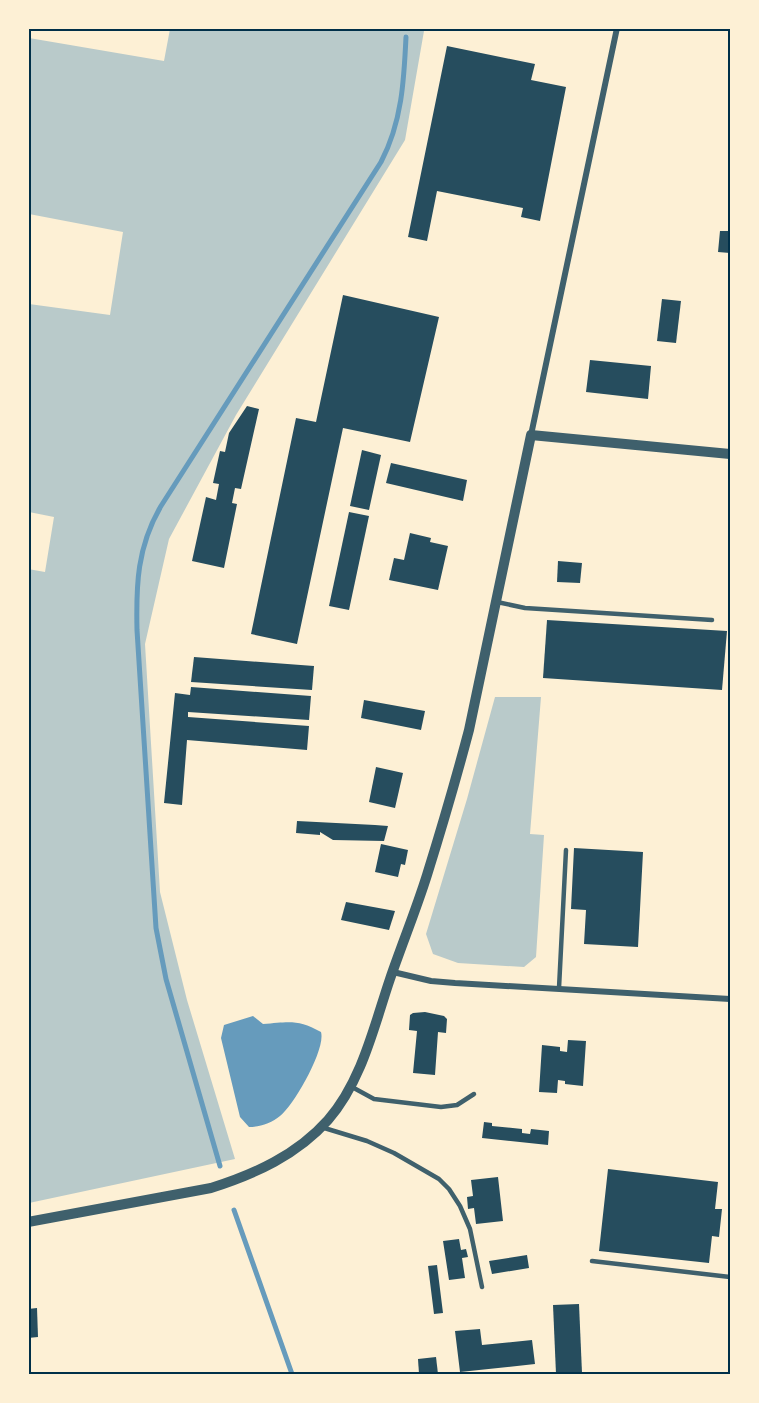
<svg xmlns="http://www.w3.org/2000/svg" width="759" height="1403" viewBox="0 0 759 1403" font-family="'PT Sans',sans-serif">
  <rect width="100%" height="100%" fill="#fdf0d5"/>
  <!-- green -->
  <g fill="#b9caca">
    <path d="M408,28L424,31L405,140L236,415L169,539L145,644L160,892L187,1000L235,1159L29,1203L28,569L45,572L54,517L29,512V304L110,315L123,232L29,214V38L164,61L170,29Z"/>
    <path d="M495,697H541L530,834L544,835L536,957L524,967L458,963L433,954L426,934L467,799Z"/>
  </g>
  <!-- water -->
  <path fill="#669bbc" d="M253,1016L263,1024C289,1022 298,1019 321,1032C326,1049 294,1105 280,1116C272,1123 259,1127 249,1127L240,1117L221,1038L224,1025Z"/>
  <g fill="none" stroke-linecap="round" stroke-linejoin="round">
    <!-- stream -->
    <g stroke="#669bbc" stroke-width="5">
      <path d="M220,1166L166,979L156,928L137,630C136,585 137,547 161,506L381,162C402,122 404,80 406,37"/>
      <path d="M234,1210L292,1374"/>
    </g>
  </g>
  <!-- building -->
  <g fill="#264d5e">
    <path d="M447,46L535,64L531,80L566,87L540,221L521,217L523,208L437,191L427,241L408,237Z"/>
    <path d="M720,231H730V253L718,252Z"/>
    <path d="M343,295L439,317L410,442L343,428L297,644L251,634L296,418L316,422Z"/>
    <path d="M662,299L681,301L676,343L657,341Z"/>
    <path d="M590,360L651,366L648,399L586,392Z"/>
    <path d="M247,406L259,409L241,489L235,488L232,503L237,504L224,568L192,561L206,497L216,500L219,484L213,483L220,451L225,452L229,433Z"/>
    <path d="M362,450L381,455L369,510L350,506Z"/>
    <path d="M391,463L467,480L463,501L386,483Z"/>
    <path d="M349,512L369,516L349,610L329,606Z"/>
    <path d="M410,533L431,538L430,542L448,546L438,590L389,580L394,558L404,560Z"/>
    <path d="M558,561L582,563L580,583L557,582Z"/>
    <path d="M547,620L727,631L722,690L543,678Z"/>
    <path d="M194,657L314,666L312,690L191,682Z"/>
    <path d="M191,687L311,696L309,720L188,712V717L309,726L307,750L187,740L182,805L164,803L175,693L190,695Z"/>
    <path d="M364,700L425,711L421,730L361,718Z"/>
    <path d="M376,767L403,773L395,808L369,802Z"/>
    <path d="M297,821L375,825L388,826L384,841L333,840L320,832V835L296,833Z"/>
    <path d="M381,844L408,850L405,865L401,864L398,877L375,872Z"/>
    <path d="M574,848L643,852L638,947L584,944L586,910L571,909Z"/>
    <path d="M346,902L395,911L389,930L341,920Z"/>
    <path d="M425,1012L444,1016L447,1019L446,1033L438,1032L435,1075L413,1073L417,1031L409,1030L410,1015L413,1013Z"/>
    <path d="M568,1040L586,1041L583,1086L565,1084V1081L558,1080L557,1093L539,1092L542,1045L560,1047V1051L567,1052Z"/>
    <path d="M484,1122L492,1123V1126L522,1129V1133L530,1134L531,1129L549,1131L548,1145L482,1138Z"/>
    <path d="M608,1169L718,1182L715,1209H722L719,1237L712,1236L709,1263L599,1251Z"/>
    <path d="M498,1177L503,1221L476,1224L474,1208L468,1209L467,1197L473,1196L471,1180Z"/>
    <path d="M459,1239L461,1250L466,1249L468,1257L462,1258L465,1278L449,1280L443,1241Z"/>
    <path d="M527,1255L529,1268L492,1274L489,1261Z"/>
    <path d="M437,1265L443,1313L434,1314L428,1266Z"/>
    <path d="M579,1304L582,1373L556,1374L553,1305Z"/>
    <path d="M37,1308L38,1337L28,1338V1309Z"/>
    <path d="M480,1329L482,1345L532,1340L535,1364L460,1372L455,1331Z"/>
    <path d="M436,1357L438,1374H419L418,1359Z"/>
  </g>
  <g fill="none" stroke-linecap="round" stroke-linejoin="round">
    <!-- service -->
    <g stroke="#3f606c" stroke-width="4.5">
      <path d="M497,602L525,608L712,620"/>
      <path d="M559,988L566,850"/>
      <path d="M352,1087L374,1099L441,1107L457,1105L474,1094"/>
      <path d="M321,1127L367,1141L394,1153L439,1179L449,1189L460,1206L470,1229L482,1287"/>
      <path d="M592,1261L730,1277"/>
    </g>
    <!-- minor -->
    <g stroke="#3f606c" stroke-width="6">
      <path d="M531,435L617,28"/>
      <path d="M393,972L431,981L455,983L730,999"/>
    </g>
    <!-- tertiary -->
    <path stroke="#3f606c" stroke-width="10" d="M28,1222L211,1188C255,1174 297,1155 328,1120C362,1081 374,1026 390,979C402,944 416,910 427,875C442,827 456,779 469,730L531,435L730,454"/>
  </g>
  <!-- border -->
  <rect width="759" height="1403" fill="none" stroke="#fdf0d5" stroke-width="60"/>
  <rect x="30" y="30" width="699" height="1343" fill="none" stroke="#003049" stroke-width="2"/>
</svg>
